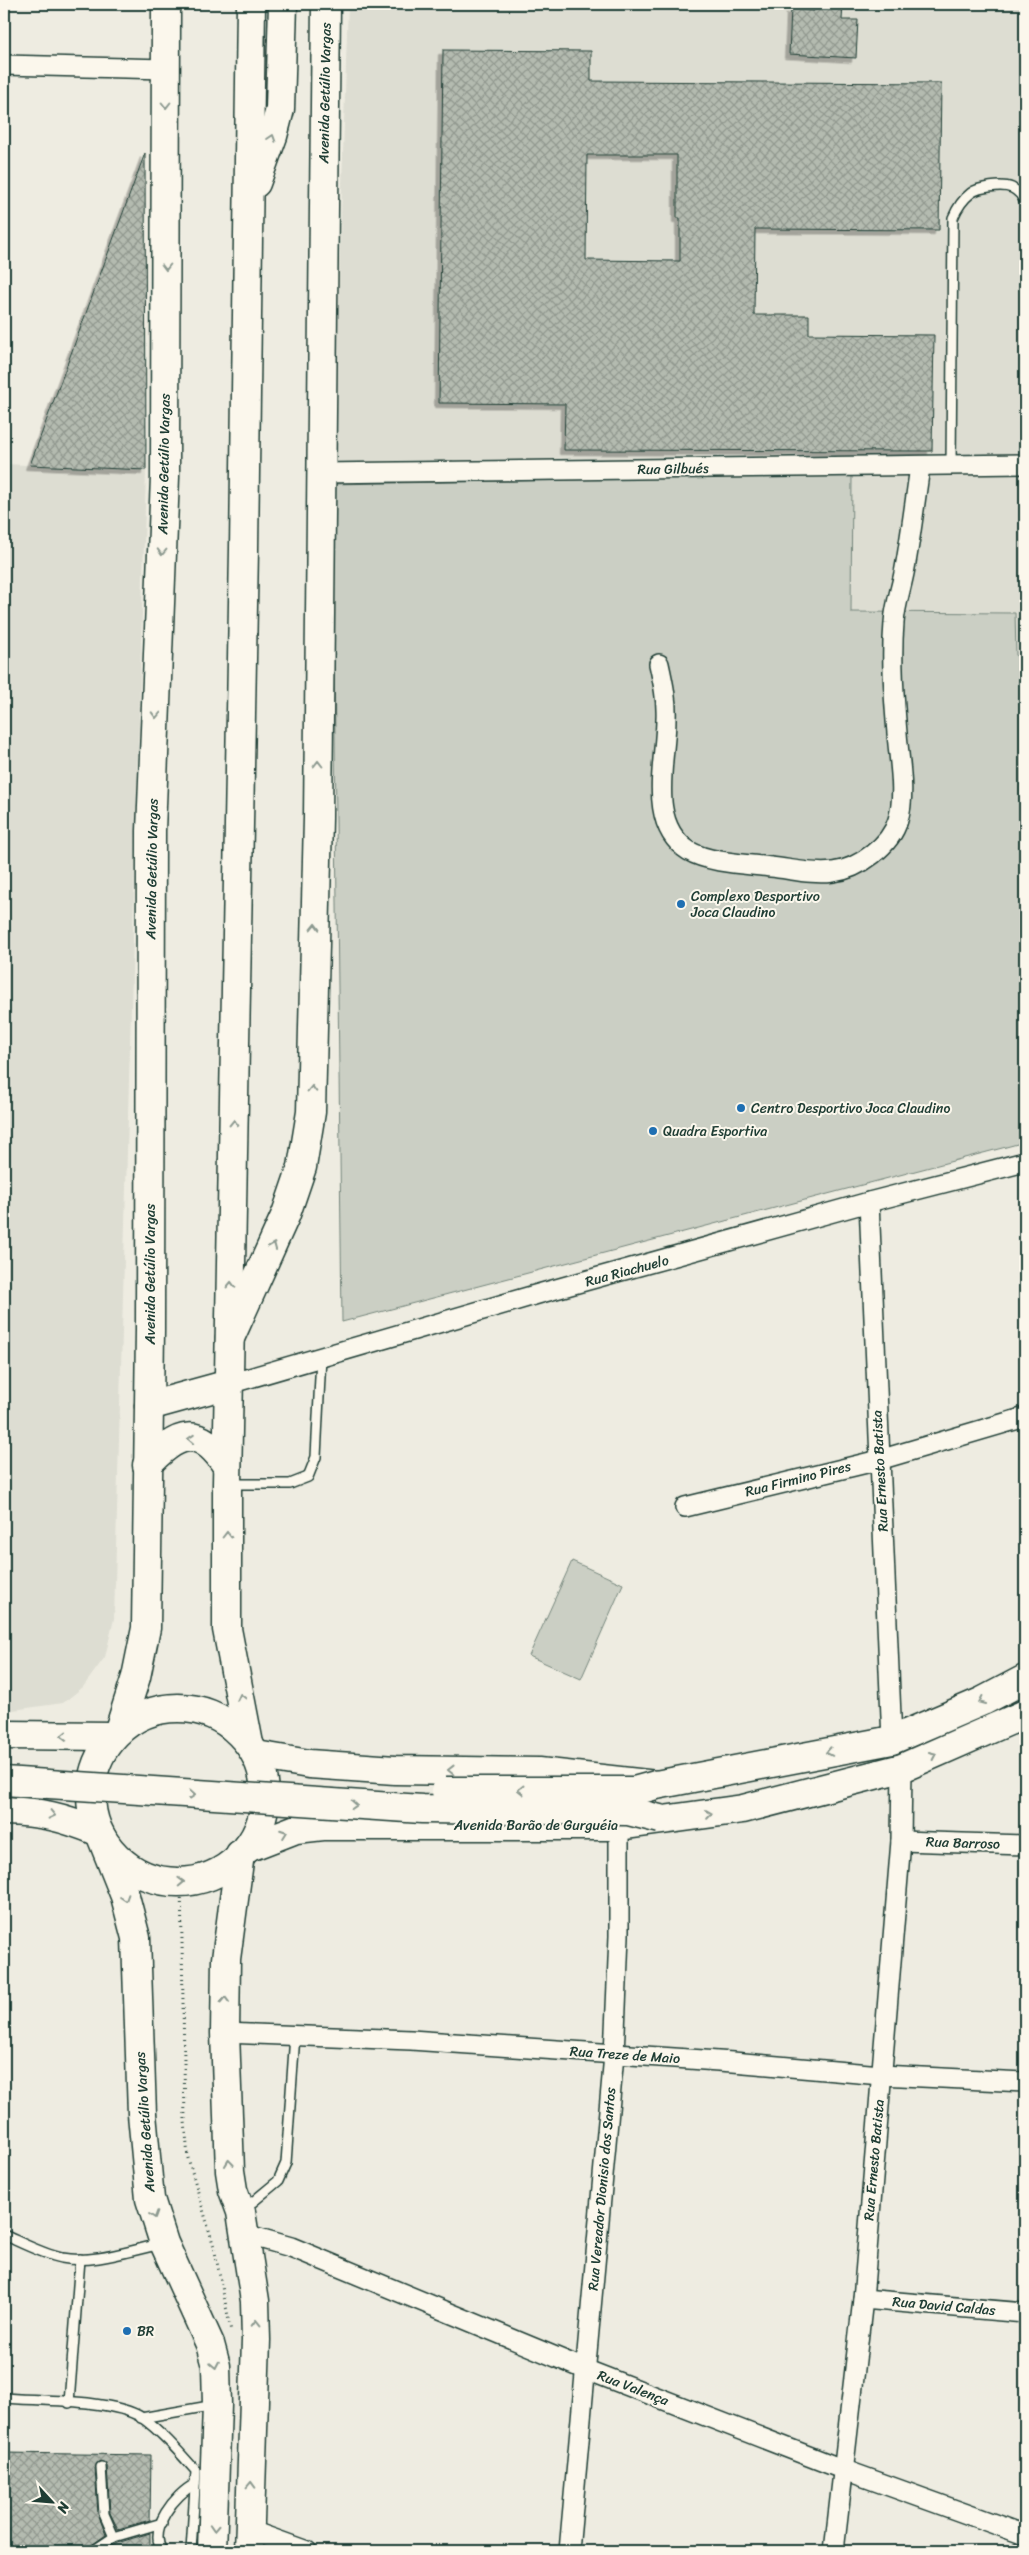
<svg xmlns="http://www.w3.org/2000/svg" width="1029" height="2555" viewBox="0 0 1029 2555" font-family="Sriracha,sans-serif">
  <defs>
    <pattern id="building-cross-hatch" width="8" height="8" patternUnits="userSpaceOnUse" patternTransform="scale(1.25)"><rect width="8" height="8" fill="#b4bbb0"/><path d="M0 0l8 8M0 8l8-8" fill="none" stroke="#929990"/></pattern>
    <filter id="shadow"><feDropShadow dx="-4.5" dy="4.5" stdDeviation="0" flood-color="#0004"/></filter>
  </defs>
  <rect width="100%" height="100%" fill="#eeece1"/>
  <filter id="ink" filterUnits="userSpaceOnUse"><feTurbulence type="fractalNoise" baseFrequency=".02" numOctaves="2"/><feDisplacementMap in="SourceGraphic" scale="10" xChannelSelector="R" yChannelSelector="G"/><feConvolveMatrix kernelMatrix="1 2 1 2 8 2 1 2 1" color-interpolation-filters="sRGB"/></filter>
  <g filter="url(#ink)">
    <!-- built -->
    <g fill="#ddddd2">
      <path d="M348,4H1025V667L1016,655L1014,613L851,612L852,475L332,484Z"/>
      <path d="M4,464L146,470L114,1619L105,1657L83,1687L63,1703L13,1710H4Z"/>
    </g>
    <!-- pitch -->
    <g fill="#cbcfc4" stroke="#75867c">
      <path d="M852,475L851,612L1015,613L1016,655L1025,667V1142L342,1322L332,484Z"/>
      <path d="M572,1561L623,1584L581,1679L529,1656Z"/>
    </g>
    <!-- building -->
    <g fill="url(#building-cross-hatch)" stroke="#1f3d34" fill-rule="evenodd" filter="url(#shadow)">
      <path d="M814,4H843L842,20H858L856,58L789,54L791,9L814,11Z"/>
      <path d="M443,50L591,51V81L941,83L939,230L755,229L754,315H809V334L934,335L932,451L564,450L565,404L439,403ZM587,155H677V218H680V261L586,260Z"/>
      <path d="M145,153L146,470L30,465Z"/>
      <path d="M4,2453L151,2455L150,2520L118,2529L110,2513L107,2466L100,2461L95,2467L98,2514L106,2535L90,2546L87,2551H4Z"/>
      <path d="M150,2533V2551H104L117,2543Z"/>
    </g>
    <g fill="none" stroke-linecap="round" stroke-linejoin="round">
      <!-- lane casing -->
      <g stroke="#1f3d34" stroke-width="12">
        <g id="lane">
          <path d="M951,467L953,218C957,208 962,200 971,193C979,187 1002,184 1012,188C1018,191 1023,197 1025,203"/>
          <path d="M229,1484H290L308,1477L316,1457L321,1357"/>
          <path d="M243,2210L278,2181L286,2163L295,2035"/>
          <path d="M4,2235C22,2243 43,2254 62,2258C95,2264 130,2250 162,2244"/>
          <path d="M4,2398C39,2401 112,2399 141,2417C161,2431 180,2453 196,2471L191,2551"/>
          <path d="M69,2403L80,2259"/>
          <path d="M141,2418L215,2405"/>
          <path d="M101,2467L104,2514L114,2537"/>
          <path d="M93,2551L114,2537L162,2523"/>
          <path d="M162,2551C148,2528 175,2494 195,2484"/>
        </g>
      </g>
      <!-- street casing -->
      <g stroke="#1f3d34" stroke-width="22">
        <g id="street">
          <path d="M4,65L166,69"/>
          <path d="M320,473L1025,464"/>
          <path d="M659,664C663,682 667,700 666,719C666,761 646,824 689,851C709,863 748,864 771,867C791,869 813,875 833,872C859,869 891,845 898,820C906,793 899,761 897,733C894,697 891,658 894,623C895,605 902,586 905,568C911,535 915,501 920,467"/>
          <path d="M869,1202L892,1740"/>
          <path d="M229,1384L538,1294L869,1202L1025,1162"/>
          <path d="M685,1507L879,1460L1025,1417"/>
          <path d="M901,1841L1025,1845"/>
          <path d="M225,2033L411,2040L733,2062L881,2075L1025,2082"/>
          <path d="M245,2234L291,2247L587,2370L842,2469L1025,2535"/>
          <path d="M863,2299L1025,2313"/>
          <path d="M249,2530L307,2551"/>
          <path d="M569,2551L614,2055L619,1936V1826"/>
          <path d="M834,2551L863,2299L901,1841L902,1768"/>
        </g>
      </g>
      <!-- primary casing -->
      <g stroke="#1f3d34" stroke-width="31">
        <g id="primary">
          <path d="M230,1338L286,1214L302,1167L311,1112L318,818L326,4"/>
          <path d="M4,1735L112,1736"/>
          <path d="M256,1755L309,1764L395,1770L539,1772L656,1785L892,1740L983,1701L1025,1679"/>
          <path d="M4,1811C42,1812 62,1817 97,1831"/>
          <path d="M247,1848L296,1829L323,1826H619L743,1809L902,1768L1025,1714"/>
        </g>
      </g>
      <!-- highway casing -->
      <g stroke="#1f3d34" stroke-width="31">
        <g id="highway">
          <path d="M256,183L273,136L280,109L283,4"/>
          <path d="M149,1406L229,1384"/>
          <path d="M147,1465C178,1432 199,1424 227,1466"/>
          <circle cx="178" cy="1795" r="87"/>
          <path d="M119,1730L136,1677L146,1628L150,1330L151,831L165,477L166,4"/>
          <path d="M249,1744L227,1629V1484L244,549L251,4"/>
          <path d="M101,1836L125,1896L136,1938L142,2114L150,2199L164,2243L210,2344L216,2366L217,2405L212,2551"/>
          <path d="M240,1854L226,1959L225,2033L230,2171L233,2190L241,2212L255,2301L256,2340L249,2551"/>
        </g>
      </g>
      <!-- path -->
      <path stroke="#1f3d34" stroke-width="3" stroke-dasharray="1 4" stroke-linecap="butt" d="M181,1883L185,2121L188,2158L214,2247L231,2331"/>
      <!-- lane -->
      <use href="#lane" stroke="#fbf7ec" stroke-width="9"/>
      <!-- street -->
      <use href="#street" stroke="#fbf7ec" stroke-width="19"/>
      <!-- primary -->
      <use href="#primary" stroke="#fbf7ec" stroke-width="28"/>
      <!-- highway -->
      <use href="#highway" stroke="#fbf7ec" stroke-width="28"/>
      <!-- primary-bridge casing -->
      <g stroke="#1f3d34" stroke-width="31" stroke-linecap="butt">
        <g id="primary-bridge">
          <path d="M4,1781L422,1809L628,1811L660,1819"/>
          <path d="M446,1791H634L656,1785"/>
        </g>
      </g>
      <!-- primary-bridge -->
      <use href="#primary-bridge" stroke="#fbf7ec" stroke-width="28"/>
    </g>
    <!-- one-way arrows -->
    <defs><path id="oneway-chevron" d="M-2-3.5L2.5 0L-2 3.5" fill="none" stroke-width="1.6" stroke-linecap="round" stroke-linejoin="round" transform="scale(1.25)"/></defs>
    <g stroke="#8d9a90">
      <use href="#oneway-chevron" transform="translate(166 105) rotate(90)"/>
      <use href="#oneway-chevron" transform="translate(272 138) rotate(-72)"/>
      <use href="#oneway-chevron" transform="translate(166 267) rotate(90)"/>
      <use href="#oneway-chevron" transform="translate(162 552) rotate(92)"/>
      <use href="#oneway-chevron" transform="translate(156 715) rotate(92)"/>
      <use href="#oneway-chevron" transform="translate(318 764) rotate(-90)"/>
      <use href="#oneway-chevron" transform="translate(315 927) rotate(-89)"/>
      <use href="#oneway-chevron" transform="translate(312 1089) rotate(-89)"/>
      <use href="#oneway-chevron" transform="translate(234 1123) rotate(-89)"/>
      <use href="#oneway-chevron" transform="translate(273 1246) rotate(-67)"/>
      <use href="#oneway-chevron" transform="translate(231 1285) rotate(-89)"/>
      <use href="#oneway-chevron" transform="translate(191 1439) rotate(-176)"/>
      <use href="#oneway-chevron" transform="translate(227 1535) rotate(-90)"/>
      <use href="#oneway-chevron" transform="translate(241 1697) rotate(-103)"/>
      <use href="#oneway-chevron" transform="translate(982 1701) rotate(155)"/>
      <use href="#oneway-chevron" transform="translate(64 1736) rotate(179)"/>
      <use href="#oneway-chevron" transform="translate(829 1752) rotate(169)"/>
      <use href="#oneway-chevron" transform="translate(933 1755) rotate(-25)"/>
      <use href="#oneway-chevron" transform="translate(451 1770) rotate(-179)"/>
      <use href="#oneway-chevron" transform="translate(521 1790) rotate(180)"/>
      <use href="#oneway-chevron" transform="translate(192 1795) rotate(5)"/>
      <use href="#oneway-chevron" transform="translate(354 1805) rotate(3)"/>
      <use href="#oneway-chevron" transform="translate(709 1814) rotate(-8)"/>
      <use href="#oneway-chevron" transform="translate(52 1815) rotate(13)"/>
      <use href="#oneway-chevron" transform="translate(284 1833) rotate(-20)"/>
      <use href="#oneway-chevron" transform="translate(181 1882) rotate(-2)"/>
      <use href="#oneway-chevron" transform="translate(125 1898) rotate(72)"/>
      <use href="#oneway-chevron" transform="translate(225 2000) rotate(-89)"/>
      <use href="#oneway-chevron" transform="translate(229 2163) rotate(-96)"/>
      <use href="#oneway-chevron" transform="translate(154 2215) rotate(72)"/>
      <use href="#oneway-chevron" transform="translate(256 2323) rotate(-91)"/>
      <use href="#oneway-chevron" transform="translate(215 2365) rotate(79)"/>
      <use href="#oneway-chevron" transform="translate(251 2485) rotate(-88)"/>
      <use href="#oneway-chevron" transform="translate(214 2528) rotate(93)"/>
    </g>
  </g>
  <!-- markers -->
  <g fill="#1f6fb2" stroke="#fbf7ec" stroke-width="2">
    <circle cx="681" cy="904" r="5"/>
    <circle cx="741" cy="1108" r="5"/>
    <circle cx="653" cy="1131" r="5"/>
    <circle cx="127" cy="2331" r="5"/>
  </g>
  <g text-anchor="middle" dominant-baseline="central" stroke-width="4" stroke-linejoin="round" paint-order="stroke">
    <!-- street labels -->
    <g font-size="14" fill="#1f3d34" stroke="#fbf7ec">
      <text transform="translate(325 93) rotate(-89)">Avenida Getúlio Vargas</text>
      <text transform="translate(164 464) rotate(-89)">Avenida Getúlio Vargas</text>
      <text transform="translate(673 469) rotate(-1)">Rua Gilbués</text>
      <text transform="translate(152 869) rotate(-89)">Avenida Getúlio Vargas</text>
      <text transform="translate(627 1271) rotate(-15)">Rua Riachuelo</text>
      <text transform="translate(150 1274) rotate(-90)">Avenida Getúlio Vargas</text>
      <text transform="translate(880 1471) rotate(-93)">Rua Ernesto Batista</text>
      <text transform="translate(798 1479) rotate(-14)">Rua Firmino Pires</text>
      <text x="536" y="1825">Avenida Barão de Gurguéia</text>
      <text transform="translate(963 1843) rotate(2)">Rua Barroso</text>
      <text transform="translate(625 2055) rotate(4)">Rua Treze de Maio</text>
      <text transform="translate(145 2122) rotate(-94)">Avenida Getúlio Vargas</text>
      <text transform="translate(874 2160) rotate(-85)">Rua Ernesto Batista</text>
      <text transform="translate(602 2189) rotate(-85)">Rua Vereador Dionisio dos Santos</text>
      <text transform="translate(944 2306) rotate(5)">Rua David Caldas</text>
      <text transform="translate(633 2388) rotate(21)">Rua Valença</text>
    </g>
    <!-- poi labels -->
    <g font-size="14" fill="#1f3d34" stroke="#fbf7ec" text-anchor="start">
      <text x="691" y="896">Complexo Desportivo<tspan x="691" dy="16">Joca Claudino</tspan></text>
      <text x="751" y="1108">Centro Desportivo Joca Claudino</text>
      <text x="663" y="1131">Quadra Esportiva</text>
      <text x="137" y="2331">BR</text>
    </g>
  </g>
  <!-- margin -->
  <rect width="1029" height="2555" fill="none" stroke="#fbf7ec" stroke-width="20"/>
  <rect x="10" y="10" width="1009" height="2535" fill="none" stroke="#1f3d34" stroke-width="2" filter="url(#ink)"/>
  <!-- north arrow -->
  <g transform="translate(52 2502) rotate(116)" stroke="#fbf7ec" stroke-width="4" paint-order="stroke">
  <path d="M0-4L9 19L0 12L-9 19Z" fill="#1f3d34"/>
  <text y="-8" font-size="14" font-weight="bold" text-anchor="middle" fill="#1f3d34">N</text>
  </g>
</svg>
